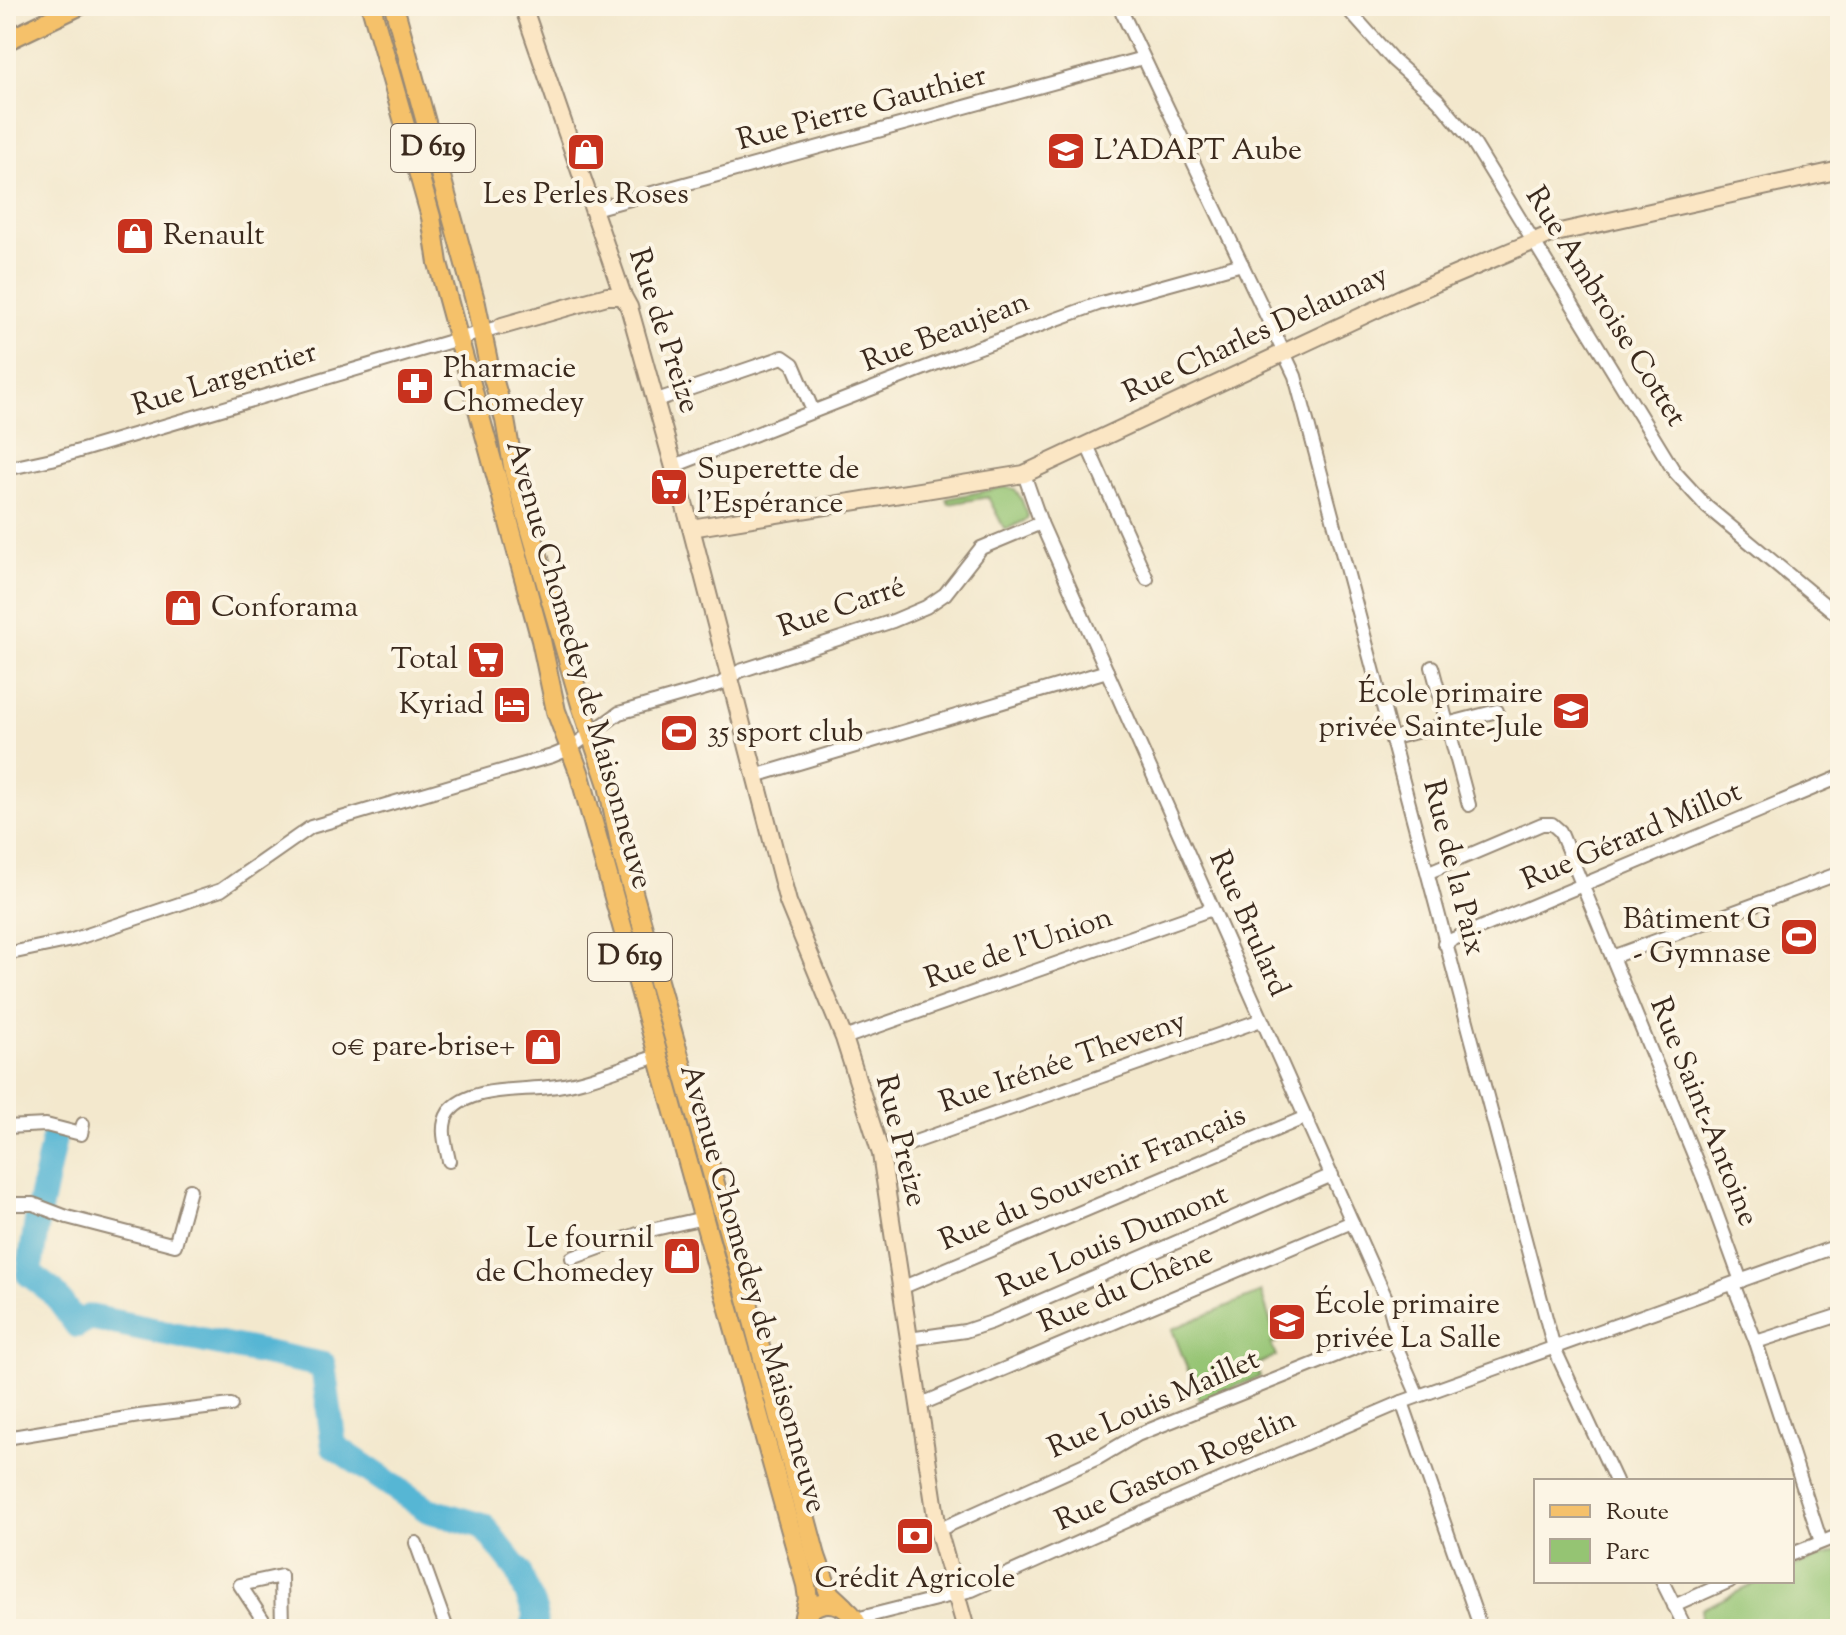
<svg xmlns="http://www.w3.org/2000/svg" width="1846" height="1635" viewBox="0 0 1846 1635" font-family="'Sorts Mill Goudy',serif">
  <rect width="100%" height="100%" fill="#fcf5e5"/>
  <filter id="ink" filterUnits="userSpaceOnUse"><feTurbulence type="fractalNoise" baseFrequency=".0125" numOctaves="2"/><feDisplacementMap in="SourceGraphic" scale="16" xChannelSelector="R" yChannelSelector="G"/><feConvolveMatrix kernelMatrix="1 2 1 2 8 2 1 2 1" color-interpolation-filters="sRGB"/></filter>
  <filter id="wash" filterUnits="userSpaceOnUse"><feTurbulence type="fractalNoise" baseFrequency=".006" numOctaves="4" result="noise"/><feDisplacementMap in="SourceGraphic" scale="32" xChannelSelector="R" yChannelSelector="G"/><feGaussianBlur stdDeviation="1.8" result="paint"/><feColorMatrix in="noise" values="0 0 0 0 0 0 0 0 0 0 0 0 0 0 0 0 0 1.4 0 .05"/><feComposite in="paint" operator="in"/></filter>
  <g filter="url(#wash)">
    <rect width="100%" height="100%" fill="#f3e8cd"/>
    <!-- green -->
    <g fill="#95c473" stroke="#687748" stroke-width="2">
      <path d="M1004,487L1014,489L1021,498L1028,516L1026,520L1005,530L988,497L949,504L946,499Z"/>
      <path d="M1261,1292L1277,1342L1271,1344L1276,1356L1256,1365L1260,1377L1200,1401L1172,1329Z"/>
      <path d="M1840,1550V1629H1703L1700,1622L1702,1609L1760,1581H1792V1567Z"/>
    </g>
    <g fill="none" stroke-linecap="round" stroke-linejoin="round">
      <!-- river -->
      <path stroke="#56b6d4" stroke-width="26" d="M54,1138L38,1215L29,1274L53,1292L77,1325L89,1317L323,1365L334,1446L428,1510L483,1526L518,1570L535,1613L534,1629"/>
    </g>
  </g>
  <g filter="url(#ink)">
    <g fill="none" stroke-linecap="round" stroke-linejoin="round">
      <!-- street casing -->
      <g stroke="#978976" stroke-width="16">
        <g id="street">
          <path d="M1119,6L1295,376L1554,1348L1616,1481"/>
          <path d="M1345,6L1393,60L1438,100L1473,142L1674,471L1707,507L1840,617"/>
          <path d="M594,209L1143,58"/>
          <path d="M657,400L783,357L793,364L813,411"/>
          <path d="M1087,445L1147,579"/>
          <path d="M674,466L958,355L1098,304L1242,264"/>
          <path d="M6,469L52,459L502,326"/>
          <path d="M1024,474L1041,523L1389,1305L1395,1327L1394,1341L1418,1396"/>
          <path d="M1432,667L1469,805"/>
          <path d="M1393,738L1497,711"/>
          <path d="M755,776L1107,671"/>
          <path d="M1429,872L1542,824H1552L1560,831L1705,1182L1741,1281"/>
          <path d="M1444,943L1840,777"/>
          <path d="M6,954L72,940L221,890L311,827L552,756L569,749L619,713L720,684L740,671L893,621L926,607L945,594L981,548L1041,523"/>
          <path d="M1612,957L1840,873"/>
          <path d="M844,1038L1212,909"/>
          <path d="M6,1127L46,1125L81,1134L83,1124"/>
          <path d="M881,1154L1261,1020"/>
          <path d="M449,1161C446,1145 439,1127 449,1112C469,1086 521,1091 549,1087C585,1084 623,1066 658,1056"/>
          <path d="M6,1204H33L67,1217L175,1245L190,1190"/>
          <path d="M572,1258L646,1231L704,1218"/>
          <path d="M1733,1284L1756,1342L1821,1542"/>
          <path d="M901,1288L1306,1117"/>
          <path d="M909,1339L965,1331L992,1322L1332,1175"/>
          <path d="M1756,1342L1840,1315"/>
          <path d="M1402,1402L1481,1629"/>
          <path d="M919,1405L1352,1222"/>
          <path d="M6,1438L139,1416L231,1405"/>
          <path d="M938,1530L1098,1458L1137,1435L1372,1341H1394"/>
          <path d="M416,1543L447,1629"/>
          <path d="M1792,1554L1840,1535"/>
          <path d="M1662,1581L1686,1629"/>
          <path d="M1674,1606L1730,1581"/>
          <path d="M856,1619L972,1590L1166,1503L1402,1402L1840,1245"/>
          <path d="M269,1629L240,1585L281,1576L282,1629"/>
        </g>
      </g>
      <!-- secondary casing -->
      <g stroke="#978976" stroke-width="20">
        <g id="secondary">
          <path d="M523,6L623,296L629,307L691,528L788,902L844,1038L881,1154L938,1530L966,1629"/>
          <path d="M502,326L607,296H623"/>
          <path d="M691,528L1024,474L1403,297L1551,234L1840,170"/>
        </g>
      </g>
      <!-- primary casing -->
      <g stroke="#978976" stroke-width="22">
        <g id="primary">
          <path d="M371,6L431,217L438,263L541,640L556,711L579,772L806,1585L808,1599L804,1616"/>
          <path d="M394,6L476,304L488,361L505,420L514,472L581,705L608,785L622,853L742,1280L816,1556L829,1593L844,1607"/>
          <path d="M6,41L79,6"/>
          <path d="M800,1629C808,1593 849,1596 859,1629"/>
        </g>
      </g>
      <!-- street -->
      <use href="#street" stroke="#fff" stroke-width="12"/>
      <!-- secondary -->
      <use href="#secondary" stroke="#fbe6c4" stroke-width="16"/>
      <!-- primary -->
      <use href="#primary" stroke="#f5c16b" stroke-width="18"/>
    </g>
  </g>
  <!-- icons -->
  <defs>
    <g id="university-square" transform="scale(2)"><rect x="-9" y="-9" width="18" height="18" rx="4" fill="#c8321e" stroke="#fcf5e5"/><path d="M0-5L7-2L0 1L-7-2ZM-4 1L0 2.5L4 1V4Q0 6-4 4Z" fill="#fff"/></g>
    <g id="shop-square" transform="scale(2)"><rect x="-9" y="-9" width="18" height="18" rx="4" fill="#c8321e" stroke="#fcf5e5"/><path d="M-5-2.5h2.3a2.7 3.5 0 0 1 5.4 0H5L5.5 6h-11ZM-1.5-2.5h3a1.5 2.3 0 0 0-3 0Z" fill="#fff"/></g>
    <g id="pharmacy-square" transform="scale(2)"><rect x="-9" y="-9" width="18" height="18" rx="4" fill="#c8321e" stroke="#fcf5e5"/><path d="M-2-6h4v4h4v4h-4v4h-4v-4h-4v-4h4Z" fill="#fff"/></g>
    <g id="supermarket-square" transform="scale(2)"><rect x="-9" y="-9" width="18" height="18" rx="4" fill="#c8321e" stroke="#fcf5e5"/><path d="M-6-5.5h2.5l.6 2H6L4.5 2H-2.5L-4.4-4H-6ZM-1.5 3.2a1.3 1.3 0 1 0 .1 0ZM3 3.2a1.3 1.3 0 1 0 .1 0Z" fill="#fff"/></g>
    <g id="hotel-square" transform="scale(2)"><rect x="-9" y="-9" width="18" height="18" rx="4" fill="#c8321e" stroke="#fcf5e5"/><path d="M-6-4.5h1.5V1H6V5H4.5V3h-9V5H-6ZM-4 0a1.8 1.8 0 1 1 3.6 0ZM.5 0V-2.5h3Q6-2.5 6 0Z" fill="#fff"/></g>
    <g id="school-square" transform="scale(2)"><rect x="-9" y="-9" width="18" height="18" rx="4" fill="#c8321e" stroke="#fcf5e5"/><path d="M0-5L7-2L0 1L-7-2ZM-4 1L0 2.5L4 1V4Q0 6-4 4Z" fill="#fff"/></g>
    <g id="stadium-square" transform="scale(2)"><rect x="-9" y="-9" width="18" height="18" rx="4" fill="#c8321e" stroke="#fcf5e5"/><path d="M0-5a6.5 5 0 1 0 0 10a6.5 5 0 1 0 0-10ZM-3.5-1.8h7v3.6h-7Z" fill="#fff"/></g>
    <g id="bank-square" transform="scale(2)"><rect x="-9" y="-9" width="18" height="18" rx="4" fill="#c8321e" stroke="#fcf5e5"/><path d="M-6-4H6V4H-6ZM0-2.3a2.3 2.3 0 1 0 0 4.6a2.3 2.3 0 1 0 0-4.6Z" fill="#fff"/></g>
  </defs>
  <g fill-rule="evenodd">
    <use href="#university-square" x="1066" y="151"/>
    <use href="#shop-square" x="586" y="152"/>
    <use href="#shop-square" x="135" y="236"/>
    <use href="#pharmacy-square" x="415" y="386"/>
    <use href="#supermarket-square" x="669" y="487"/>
    <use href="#shop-square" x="183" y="608"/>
    <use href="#supermarket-square" x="486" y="660"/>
    <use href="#hotel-square" x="512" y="705"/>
    <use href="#school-square" x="1571" y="711"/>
    <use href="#stadium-square" x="679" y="733"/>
    <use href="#stadium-square" x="1799" y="937"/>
    <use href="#shop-square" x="543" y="1047"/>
    <use href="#shop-square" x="682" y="1256"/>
    <use href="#school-square" x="1287" y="1322"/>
    <use href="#bank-square" x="915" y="1536"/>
  </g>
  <g text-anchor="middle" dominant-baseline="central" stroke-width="8" stroke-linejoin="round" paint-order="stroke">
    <!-- shield labels -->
    <g fill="#fcf5e5" stroke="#75675a" stroke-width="2">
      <rect x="391" y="124" width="84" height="48" rx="6"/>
      <rect x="588" y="933" width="84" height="48" rx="6"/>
    </g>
    <g font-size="28" font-weight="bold" fill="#3b2a1e">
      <text x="433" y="148">D 619</text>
      <text x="630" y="957">D 619</text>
    </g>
    <!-- street labels -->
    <g font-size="30" fill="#3b2a1e" stroke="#fcf5e5">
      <text transform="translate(862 109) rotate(-15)">Rue Pierre Gauthier</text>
      <text transform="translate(1605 307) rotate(58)">Rue Ambroise Cottet</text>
      <text transform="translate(663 331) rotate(72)">Rue de Preize</text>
      <text transform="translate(946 333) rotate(-21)">Rue Beaujean</text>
      <text transform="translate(1256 335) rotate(-25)">Rue Charles Delaunay</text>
      <text transform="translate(225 380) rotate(-17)">Rue Largentier</text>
      <text transform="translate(842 608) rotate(-19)">Rue Carré</text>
      <text transform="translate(578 665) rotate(74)">Avenue Chomedey de Maisonneuve</text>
      <text transform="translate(1632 837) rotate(-23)">Rue Gérard Millot</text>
      <text transform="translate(1453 868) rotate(76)">Rue de la Paix</text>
      <text transform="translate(1248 924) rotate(66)">Rue Brulard</text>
      <text transform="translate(1019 949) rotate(-19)">Rue de l'Union</text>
      <text transform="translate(1063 1063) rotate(-19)">Rue Irénée Theveny</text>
      <text transform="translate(1703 1112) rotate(68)">Rue Saint-Antoine</text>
      <text transform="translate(900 1141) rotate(76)">Rue Preize</text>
      <text transform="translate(1093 1179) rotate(-23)">Rue du Souvenir Français</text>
      <text transform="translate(1113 1242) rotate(-23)">Rue Louis Dumont</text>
      <text transform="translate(752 1289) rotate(74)">Avenue Chomedey de Maisonneuve</text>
      <text transform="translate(1126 1289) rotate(-23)">Rue du Chêne</text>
      <text transform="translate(1154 1405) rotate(-24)">Rue Louis Maillet</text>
      <text transform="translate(1176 1471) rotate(-24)">Rue Gaston Rogelin</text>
    </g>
    <!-- poi labels -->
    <g font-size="30" fill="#3b2a1e" stroke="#fcf5e5" text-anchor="start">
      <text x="1094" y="151">L'ADAPT Aube</text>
      <text x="586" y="195" text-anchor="middle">Les Perles Roses</text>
      <text x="163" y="236">Renault</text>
      <text x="443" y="369">Pharmacie<tspan x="443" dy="34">Chomedey</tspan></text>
      <text x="697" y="470">Superette de<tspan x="697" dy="34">l'Espérance</tspan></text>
      <text x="211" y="608">Conforama</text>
      <text x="458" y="660" text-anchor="end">Total</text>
      <text x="1543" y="694" text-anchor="end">École primaire<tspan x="1543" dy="34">privée Sainte-Jule</tspan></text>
      <text x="484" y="705" text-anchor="end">Kyriad</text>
      <text x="707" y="733">35 sport club</text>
      <text x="1771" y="920" text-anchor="end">Bâtiment G<tspan x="1771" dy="34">- Gymnase</tspan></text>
      <text x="515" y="1047" text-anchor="end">0€ pare-brise+</text>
      <text x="654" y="1239" text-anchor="end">Le fournil<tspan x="654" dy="34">de Chomedey</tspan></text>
      <text x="1315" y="1305">École primaire<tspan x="1315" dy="34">privée La Salle</tspan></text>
      <text x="915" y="1579" text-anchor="middle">Crédit Agricole</text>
    </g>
  </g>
  <!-- margin -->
  <rect width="1846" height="1635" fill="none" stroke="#fcf5e5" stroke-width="32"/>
  <!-- legend -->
  <rect x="1534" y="1479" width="260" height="104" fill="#fcf5e5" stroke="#afa495" stroke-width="2"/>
  <rect x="1550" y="1505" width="40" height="12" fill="#f5c16b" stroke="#afa495" stroke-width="2"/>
  <text x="1606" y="1519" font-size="24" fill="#3b2a1e">Route</text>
  <rect x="1550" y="1539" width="40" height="24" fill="#95c473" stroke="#afa495" stroke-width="2"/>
  <text x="1606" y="1559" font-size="24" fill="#3b2a1e">Parc</text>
</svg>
